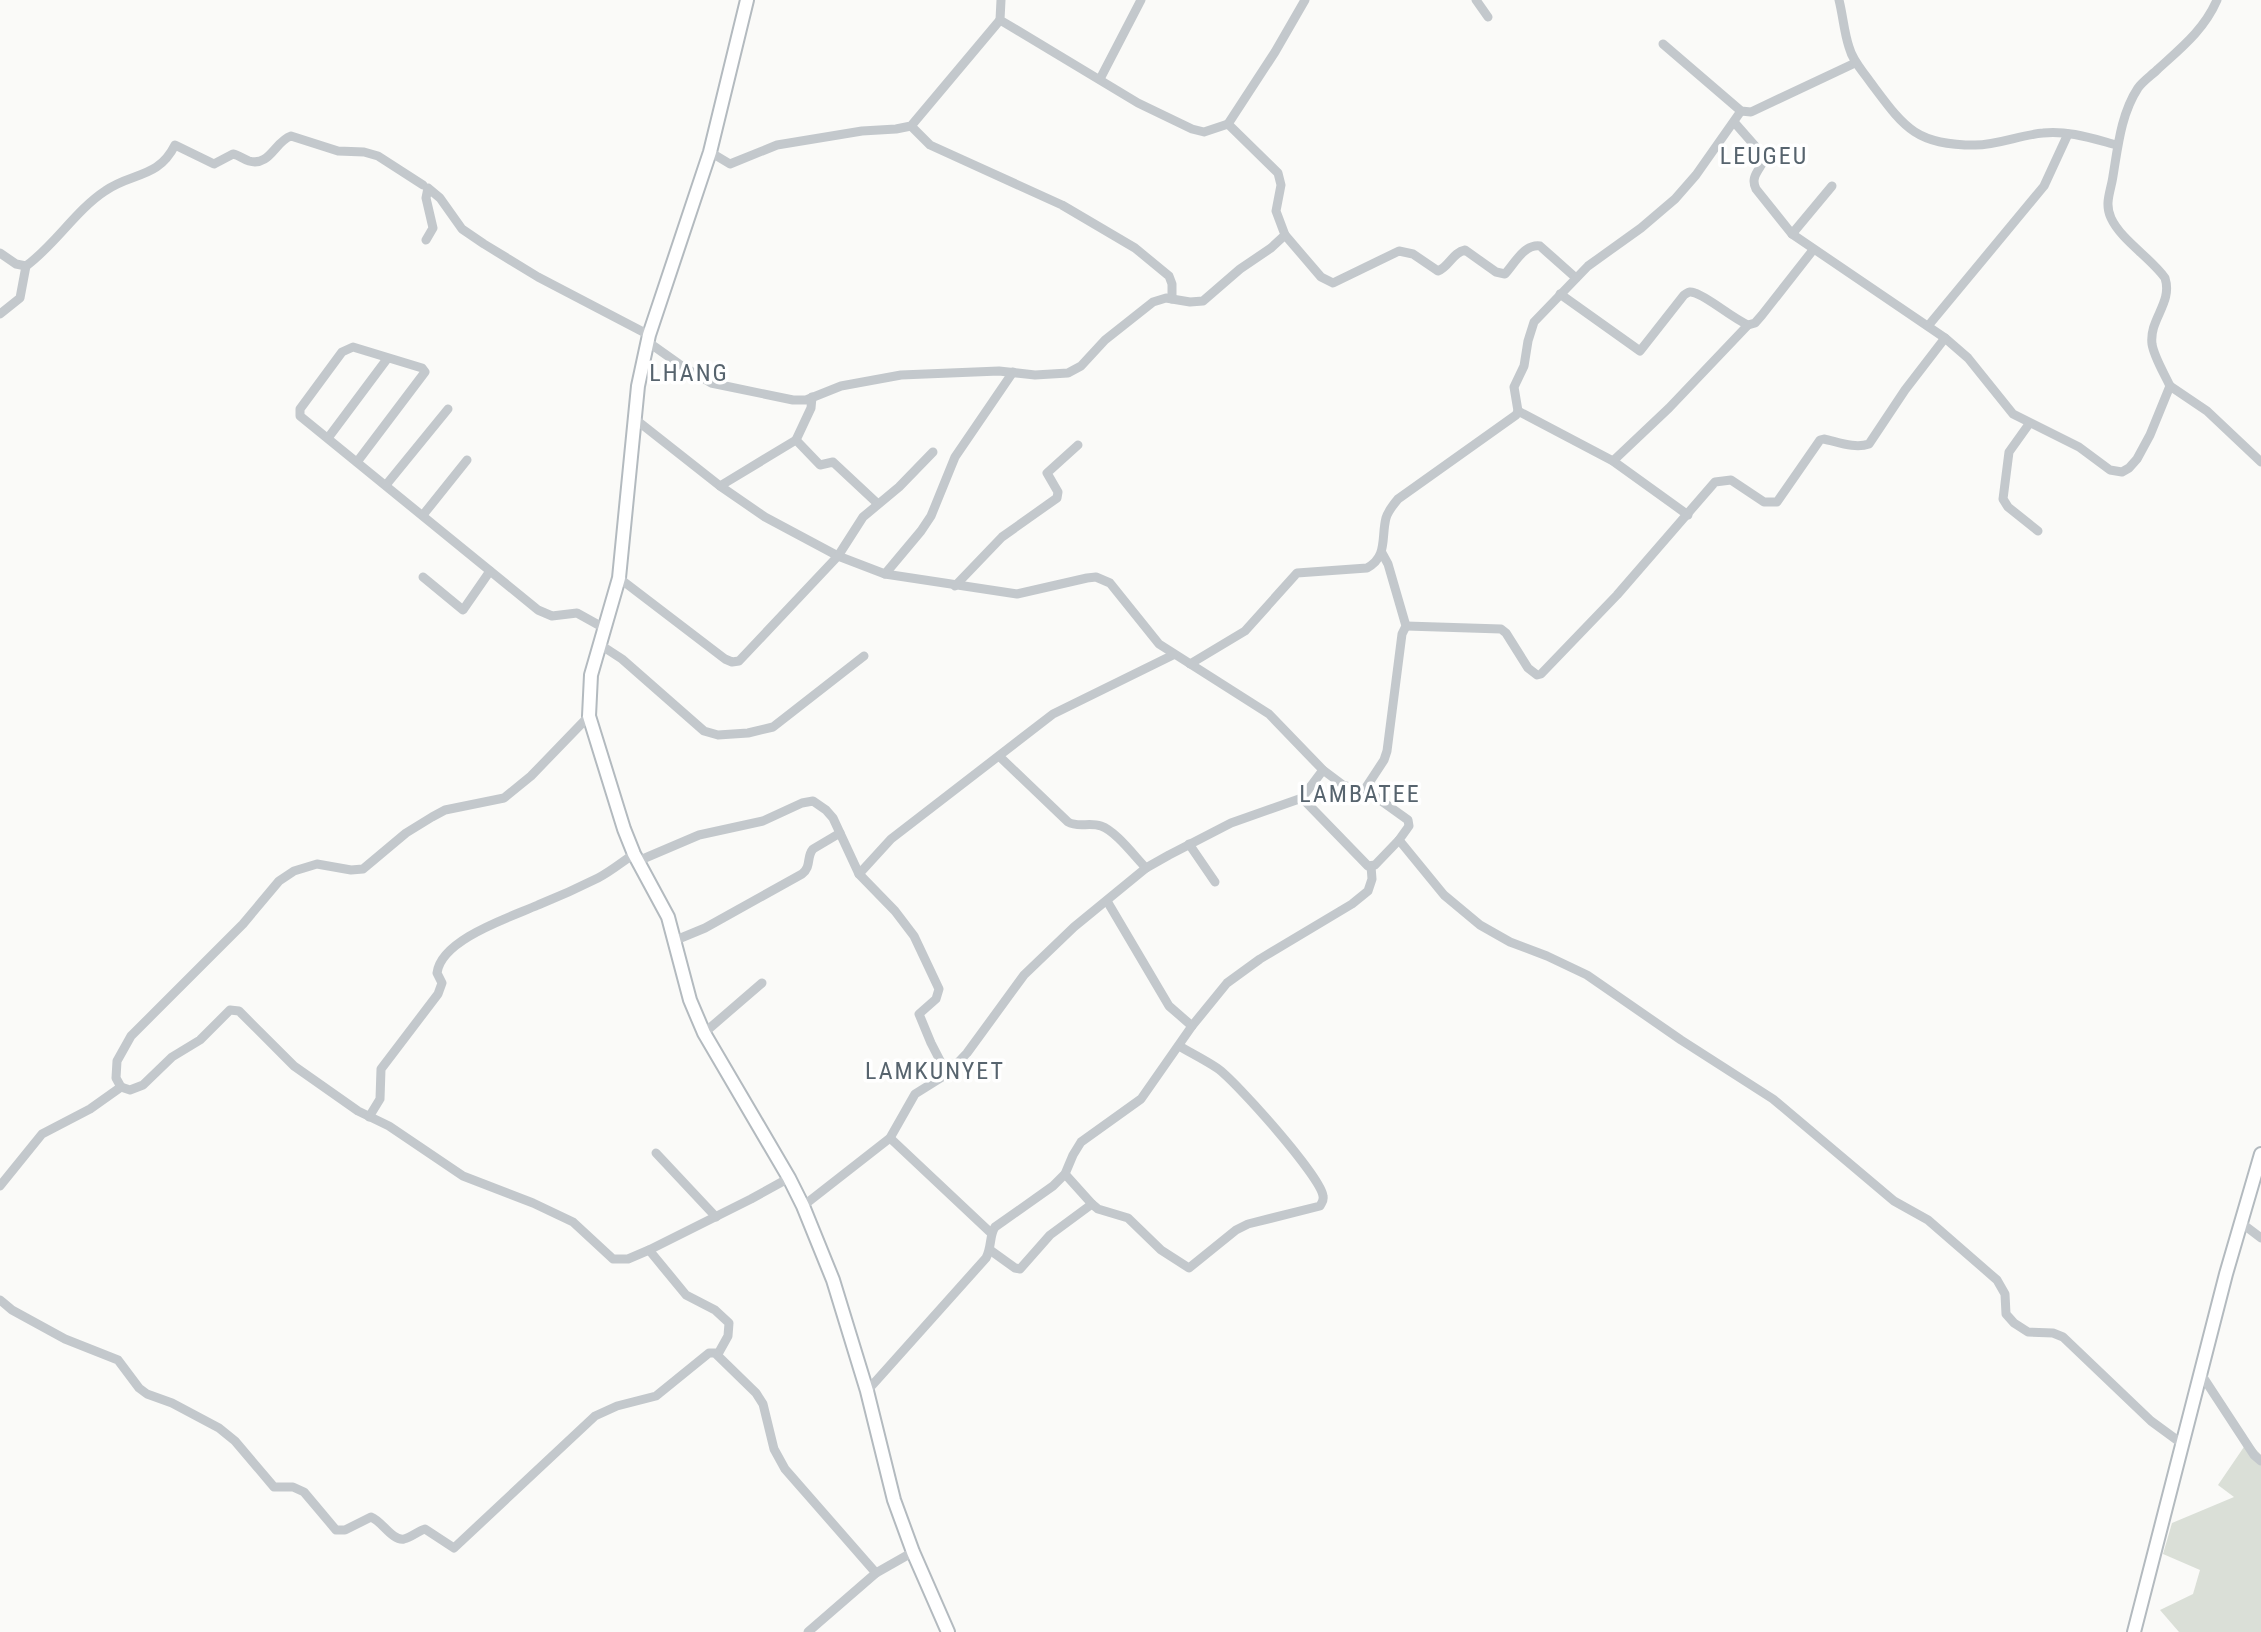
<svg xmlns="http://www.w3.org/2000/svg" width="2261" height="1632" viewBox="0 0 2261 1632" font-family="'Roboto Condensed',sans-serif">
  <rect width="100%" height="100%" fill="#fafaf8"/>
  <!-- green -->
  <path fill="#dadfd7" d="M2248,1441L2261,1455V1632H2179L2160,1610L2193,1594L2200,1570L2163,1554L2172,1523L2234,1497L2218,1485Z"/>
  <g fill="none" stroke-linecap="round" stroke-linejoin="round">
    <!-- secondary casing -->
    <g stroke="#b3babf" stroke-width="16">
      <g id="secondary">
        <path d="M747,0L710,152L649,335L638,386L619,578L591,675L589,716L624,829L634,854L668,917L690,1000L704,1033L789,1178L803,1206L833,1280L867,1391L894,1500L913,1552L948,1632"/>
        <path d="M2134,1632L2226,1274L2261,1154"/>
      </g>
    </g>
    <!-- street -->
    <g stroke="#c3c8cc" stroke-width="9">
      <path d="M1476,0L1488,17"/>
      <path d="M1839,0C1843,16 1844,32 1849,47C1853,62 1863,71 1871,83C1904,127 1915,145 1975,145C1998,145 2020,135 2043,133C2067,130 2094,139 2117,145"/>
      <path d="M1663,44L1741,111L1751,112L1855,63"/>
      <path d="M1100,79L1141,0"/>
      <path d="M1734,122L1763,155L1764,160C1759,171 1750,177 1756,189L1792,234L1945,338L1968,358L2013,414L2079,447L2110,470L2122,472L2129,468L2137,459L2150,435L2170,386L2207,411L2261,462"/>
      <path d="M1228,124L1275,52L1305,0"/>
      <path d="M911,126L930,145L1062,205L1135,248L1169,276L1172,284V299"/>
      <path d="M710,152L730,164L777,145L862,131L896,129L911,126L1000,20"/>
      <path d="M1792,234L1832,186"/>
      <path d="M1285,235L1321,277L1333,283L1399,251L1413,254L1438,271C1449,267 1453,252 1465,250L1496,272L1505,274C1515,263 1524,244 1540,246L1576,278"/>
      <path d="M426,240L433,228L426,198L428,188L440,198L462,229L484,244L538,277L649,335"/>
      <path d="M0,253L16,264L26,266C54,246 76,210 105,191C132,172 158,179 175,145L214,164L233,154C239,155 243,159 249,161C270,167 275,141 291,136L338,151L364,152L378,156L423,185"/>
      <path d="M1560,294L1640,351L1684,295C1689,292 1689,291 1695,293C1708,297 1732,318 1748,325"/>
      <path d="M0,314L20,298L26,266"/>
      <path d="M1928,326L2044,186L2068,134"/>
      <path d="M648,342L679,364L711,383L793,400H806L841,386L901,375L999,371L1035,375L1068,373L1081,366L1105,340L1153,302L1166,298L1190,302L1203,301L1240,269L1271,248L1285,235L1276,211L1281,185L1278,173L1228,124L1204,132L1192,129L1138,103L1000,20L1001,0"/>
      <path d="M2170,386C2164,373 2154,357 2152,344C2149,319 2173,303 2165,278C2151,258 2121,240 2111,218C2104,203 2111,191 2113,176C2118,146 2121,114 2138,88C2143,81 2152,75 2158,69C2181,48 2204,30 2217,0"/>
      <path d="M1518,411L1613,461L1688,515"/>
      <path d="M635,419L720,486L765,517L838,556L885,574L1017,594L1087,578L1096,577L1110,583L1159,644L1269,714L1323,770L1343,785L1369,792L1408,820L1409,826L1399,840L1444,895L1480,925L1510,942L1547,956L1587,975L1681,1040L1773,1099L1894,1201L1928,1220L1997,1280L2005,1294L2006,1314L2014,1323L2028,1332L2053,1333L2063,1337L2151,1421L2181,1443"/>
      <path d="M2029,424L2009,452L2003,499L2008,507L2038,531"/>
      <path d="M328,438L387,359"/>
      <path d="M796,440L811,408L812,397"/>
      <path d="M1613,461L1669,408L1748,325L1755,323L1762,315L1813,250"/>
      <path d="M357,462L425,372L422,368L353,347L342,352L300,409V416L538,610L552,616L577,613L604,628"/>
      <path d="M386,485L448,409"/>
      <path d="M720,486L796,440L820,465L833,462L878,504"/>
      <path d="M423,515L467,460"/>
      <path d="M885,574L921,531L931,516L955,457L1013,372"/>
      <path d="M423,577L463,610L490,571"/>
      <path d="M619,578L725,659L732,662L739,661L838,556L863,517L899,487L933,452"/>
      <path d="M955,586L1002,537L1057,498L1058,492L1047,473L1078,445"/>
      <path d="M1406,626L1501,629L1506,633L1528,668L1537,675L1541,674L1617,595L1715,482L1731,480L1764,502H1777L1820,440L1824,439C1838,442 1855,449 1869,444L1905,390L1945,338"/>
      <path d="M599,644L622,659L704,731L718,735L748,733L773,727L864,656"/>
      <path d="M1190,664L1245,631L1297,573L1367,568C1388,557 1381,537 1386,518C1388,511 1393,505 1398,499L1516,415L1518,411L1514,387L1524,366L1528,341L1534,322L1588,266L1641,228L1675,199L1696,175L1741,111"/>
      <path d="M1000,757L1068,822C1078,828 1089,822 1101,826C1116,831 1135,857 1146,868"/>
      <path d="M1365,789L1384,760L1387,751L1402,634L1406,626L1388,564L1382,553"/>
      <path d="M1302,798L1368,866L1375,865L1399,840"/>
      <path d="M1189,844L1215,882"/>
      <path d="M638,861L699,835L763,821L802,803L813,801L826,810L833,818L859,874L895,911L914,936L939,989L936,999L919,1014L931,1043L947,1074"/>
      <path d="M859,874L891,839L1053,714L1173,655"/>
      <path d="M1107,901L1169,1006L1192,1026"/>
      <path d="M676,940L705,928L802,874C812,866 806,857 813,849L840,833"/>
      <path d="M704,1033L762,983"/>
      <path d="M121,1087L130,1090L143,1085L172,1057L200,1040L230,1010L239,1011L294,1066L358,1111L389,1126L463,1176L533,1203L573,1222L613,1259H628L649,1250L751,1199L789,1178"/>
      <path d="M369,1117L380,1099L381,1069L438,994L442,983L437,973C441,939 511,917 538,905C558,897 578,888 598,878C610,872 622,862 634,854"/>
      <path d="M890,1138L991,1233"/>
      <path d="M656,1153L716,1217"/>
      <path d="M1065,1174L1092,1204L1098,1209L1128,1218L1161,1250L1189,1268L1236,1230L1248,1224L1320,1206C1322,1202 1324,1201 1323,1196C1321,1177 1236,1081 1217,1068C1205,1060 1191,1053 1179,1046"/>
      <path d="M0,1186L42,1134L90,1109L121,1087L116,1078L117,1061L131,1036L243,924L279,881L294,871L317,864L351,870L363,869L406,833L432,817L445,810L504,798L531,776L589,716"/>
      <path d="M803,1206L890,1138L915,1094L947,1074L967,1053L1024,975L1074,927L1146,868L1169,855L1231,823L1302,798L1323,770"/>
      <path d="M2240,1222L2261,1238"/>
      <path d="M649,1250L686,1295L715,1310L729,1323L728,1336L718,1354"/>
      <path d="M990,1250L1015,1268L1020,1269L1050,1235L1092,1204"/>
      <path d="M0,1300L12,1310L65,1339L118,1360L139,1388L147,1394L172,1403L219,1428L235,1441L274,1487H293L304,1492L336,1530H345L371,1517C382,1521 392,1541 404,1539C412,1537 418,1531 425,1529L454,1548L595,1416L617,1406L656,1396L709,1353H715L756,1393L763,1404L774,1449L785,1469L876,1573"/>
      <path d="M2201,1374L2254,1455L2261,1461"/>
      <path d="M867,1391L986,1258C992,1247 989,1236 995,1227L1053,1186L1065,1174L1073,1155L1081,1142L1141,1099L1192,1026L1227,983L1260,959L1352,904L1368,891L1372,879L1371,866"/>
      <path d="M808,1632L876,1573L913,1552"/>
    </g>
    <!-- secondary -->
    <use href="#secondary" stroke="#fff" stroke-width="12"/>
  </g>
  <g text-anchor="middle" dominant-baseline="central" stroke-width="7" stroke-linejoin="round" paint-order="stroke">
    <!-- quarter labels -->
    <g font-size="24" letter-spacing="2" fill="#57646e" stroke="#fff">
      <text x="1764" y="156">LEUGEU</text>
      <text x="689" y="373">LHANG</text>
      <text x="1360" y="794">LAMBATEE</text>
      <text x="935" y="1071">LAMKUNYET</text>
    </g>
  </g>
</svg>
